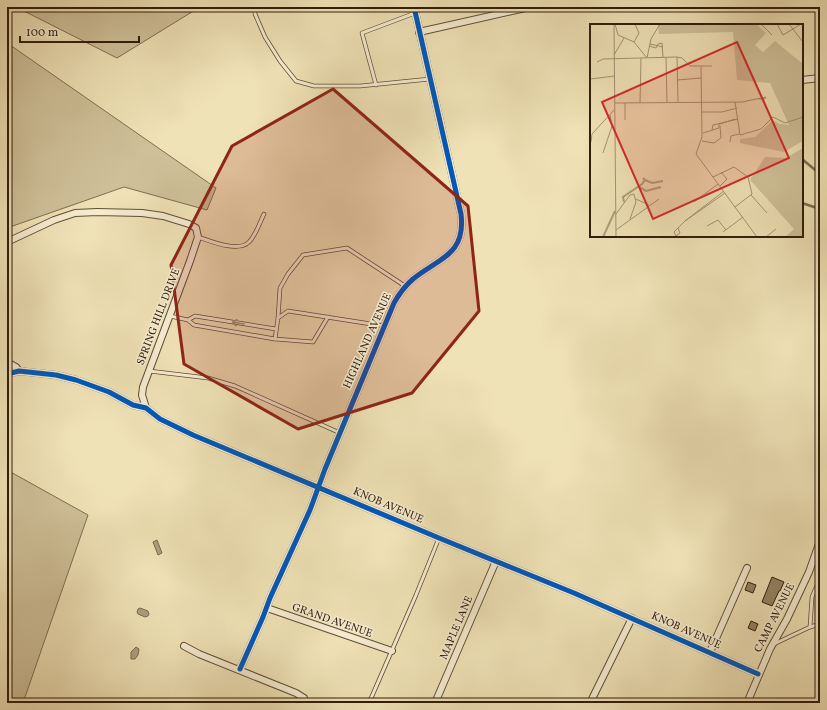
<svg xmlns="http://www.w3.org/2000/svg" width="827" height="710" viewBox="0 0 827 710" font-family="Vollkorn,serif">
  <rect width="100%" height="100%" fill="#efe2b6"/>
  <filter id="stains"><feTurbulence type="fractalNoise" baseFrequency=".005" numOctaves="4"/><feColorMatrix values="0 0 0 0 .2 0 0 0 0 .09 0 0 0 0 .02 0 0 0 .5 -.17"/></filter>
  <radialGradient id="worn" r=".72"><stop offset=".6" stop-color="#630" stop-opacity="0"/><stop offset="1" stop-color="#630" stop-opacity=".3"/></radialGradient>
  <!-- green -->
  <g fill="#cfc099" stroke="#806e52">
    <path d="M16,7H200L117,58Z"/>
    <path d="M7,45H10L216,188L207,210L124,187L7,228Z"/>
    <path d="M7,470L88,515L23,703H7Z"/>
  </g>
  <!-- water -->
  <g fill="#ae9f7c" stroke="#7c6b4f">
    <path d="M157,540L162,553L158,555L153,542Z"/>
    <path d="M140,608L148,611L149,614L148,616L145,617L138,614L137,612L138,609Z"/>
    <path d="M136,647L139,649L138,655L135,659H131V652Z"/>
  </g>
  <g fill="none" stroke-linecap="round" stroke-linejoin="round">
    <!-- stream -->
    <g stroke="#7c6b4f" stroke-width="2.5">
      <path d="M802,159L820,174"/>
      <path d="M802,203L820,209"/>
    </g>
  </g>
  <!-- building -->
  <g fill="#948364" stroke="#311c0b">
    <path d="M772,577L784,582L780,591H779L772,606L762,602Z"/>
    <path d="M748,582L756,585L753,593L745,590Z"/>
    <path d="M751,621L758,624L755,631L748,628Z"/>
  </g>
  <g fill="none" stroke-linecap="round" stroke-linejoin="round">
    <!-- service casing -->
    <g stroke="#604e36" stroke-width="4.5">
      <g id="service">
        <path d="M255,7V14L265,37L280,61L296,81L314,86H360L430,79"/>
        <path d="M376,85L362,33L415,13"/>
        <path d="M198,237C210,241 238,253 249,242C256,235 259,224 264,214"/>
        <path d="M170,316L188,320L194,325L275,339L313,342L328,317"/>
        <path d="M278,318L280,288L288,274L303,255L347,248L405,286"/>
        <path d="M188,320L195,316L276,329"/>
        <path d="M275,339L278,318L288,311L384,326"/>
        <path d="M149,371L208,378L235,386L340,433"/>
        <path d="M810,627L812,597L820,578"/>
        <path d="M774,644L810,627L820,624"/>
        <path d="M369,703L416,595L439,538"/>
      </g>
    </g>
    <!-- minor casing -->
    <g stroke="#604e36" stroke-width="8">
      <g id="minor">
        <path d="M419,32L530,7"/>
        <path d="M802,80L820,78"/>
        <path d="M7,242L54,220L75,213L97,212L142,213L163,216L189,224L196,228L198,237L190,261L143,387L142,395L146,408"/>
        <path d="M7,362L16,367L19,371"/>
        <path d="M7,374L19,371L56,375L76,380L109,392L133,405L146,408L160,419L193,435L439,538L574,593L758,674"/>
        <path d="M267,608L392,651"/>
        <path d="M184,646L199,654L296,693L304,698L305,703"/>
        <path d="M710,652L747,568"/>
        <path d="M240,669L263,617L270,598L310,510L325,469L394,303C399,294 405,286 413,279C439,258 466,255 461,214L414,7"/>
        <path d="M435,703L496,561"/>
        <path d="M590,703L632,618"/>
        <path d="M747,703L770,649L787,619L809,572L820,541"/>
      </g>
    </g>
    <!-- service -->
    <use href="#service" stroke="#f5ecd0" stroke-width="3"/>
    <!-- minor -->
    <use href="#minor" stroke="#f5ecd0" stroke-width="6"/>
    <!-- cycleway casing -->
    <g stroke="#f5ecd0" stroke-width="8">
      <g id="cycleway">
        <path d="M7,374L19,371L56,375L76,380L109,392L133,405L146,408L160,419L193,435L439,538L574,593L758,674"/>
        <path d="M240,669L263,617L270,598L310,510L325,469L394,303C399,294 405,286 413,279C439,258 466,255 461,214L414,7"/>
      </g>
    </g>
    <!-- cycleway -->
    <use href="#cycleway" stroke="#0057b8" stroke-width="5"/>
  </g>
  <!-- one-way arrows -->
  <defs><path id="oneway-shaft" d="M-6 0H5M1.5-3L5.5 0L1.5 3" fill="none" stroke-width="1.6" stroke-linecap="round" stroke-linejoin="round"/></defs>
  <use stroke="#9d8e77" href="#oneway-shaft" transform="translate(238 323) rotate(-171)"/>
  <!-- marked area -->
  <path fill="#8f2418" fill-opacity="0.2" stroke="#8f2418" stroke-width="3" stroke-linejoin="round" d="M333,89L468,206L479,311L412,393L298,429L184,364L171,265L232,146Z"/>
  <g text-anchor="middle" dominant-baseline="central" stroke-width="3" stroke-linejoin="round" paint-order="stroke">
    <!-- street labels -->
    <g font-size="11" fill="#311c0b" stroke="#f5ecd0">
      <text transform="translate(159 317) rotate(-69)">SPRING HILL DRIVE</text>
      <text transform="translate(368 341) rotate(-66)">HIGHLAND AVENUE</text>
      <text transform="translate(388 506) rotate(23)">KNOB AVENUE</text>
      <text transform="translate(775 618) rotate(-63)">CAMP AVENUE</text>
      <text transform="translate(332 621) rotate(19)">GRAND AVENUE</text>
      <text transform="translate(457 628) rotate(-67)">MAPLE LANE</text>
      <text transform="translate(686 631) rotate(24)">KNOB AVENUE</text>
    </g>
  </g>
  <!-- overview -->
  <g transform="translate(590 24)">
    <rect width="213" height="213" fill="#efe2b6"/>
    <path d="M68,0H166L176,9L165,21L173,28L185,17L213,40V117L194,128L150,119V115L165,113L183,96L189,100L199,101L180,59L147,56L143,8L69,10ZM213,124V213H195L204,205L160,156L175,133L196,134Z" fill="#cfc099"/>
    <path fill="none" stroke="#ae9f7c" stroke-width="2" d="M55,156L62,159L73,157M48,162L56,167L71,163M34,178L33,173L52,160L55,156L53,154M13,213L25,187"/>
    <path fill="none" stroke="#a39372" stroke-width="1" d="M24,0L26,213M25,0L28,11L44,18L57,34L61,15L70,0M171,0L182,11M187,0L193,11L211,0M199,0L213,18M44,18L49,9L45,0M60,20L73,23M59,22L66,24L68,20L72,19L73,33M24,31L34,14M87,33L88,78M76,34L77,78M7,38L13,35L87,33L92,34L100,42H122M111,42L112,113L106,130L167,213M0,55L25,52M87,56L111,54M145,78L150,111L171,105L183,93L195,99L213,93M25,79L152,78L176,73L175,75H169M35,79V96M50,79L51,34M112,88H132L147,84M130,100L145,95M122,106L123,101L148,95M113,109L129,104V99M112,117L124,119L131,114L130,102M1,118L2,110L24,86M140,118L141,112L149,110M13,129L22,102L20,91M123,153L144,143L158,153M130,162L137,155L131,148M134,167L95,197L135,169M161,171L177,189M46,175L59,181M104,178L128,160M145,183L162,170L158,153M26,190L40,171L44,170L46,178L40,195M117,202L128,196L136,206M88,204L90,209L86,212L84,208L95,197M26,206L69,175M133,208L153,193M176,213L186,205"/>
    <path fill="#d62828" fill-opacity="0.15" stroke="#d62828" stroke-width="2" d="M147,18L199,134L63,195L12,78Z"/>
    <rect width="213" height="213" fill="none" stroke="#311c0b" stroke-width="2"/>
  </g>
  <!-- margin -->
  <rect width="827" height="710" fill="none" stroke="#efe2b6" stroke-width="24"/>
  <rect x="8" y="8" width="811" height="694" fill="none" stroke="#311c0b" stroke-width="2"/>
  <rect x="12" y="12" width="803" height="686" fill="none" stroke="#311c0b"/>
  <!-- scale -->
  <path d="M20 36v6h119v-6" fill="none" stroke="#311c0b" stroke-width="2"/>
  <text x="26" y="36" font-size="12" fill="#311c0b" stroke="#f5ecd0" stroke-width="3" paint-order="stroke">100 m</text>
  <rect width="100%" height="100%" filter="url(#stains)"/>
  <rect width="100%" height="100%" fill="url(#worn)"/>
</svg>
